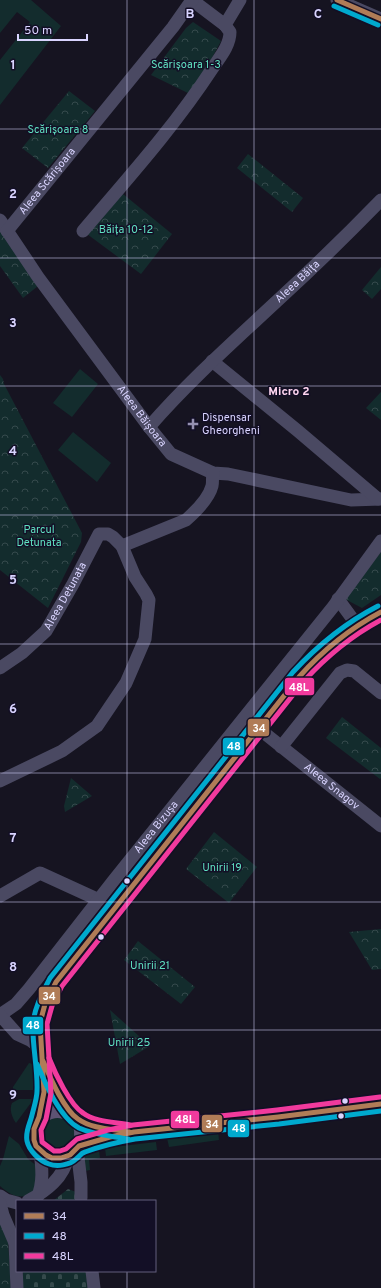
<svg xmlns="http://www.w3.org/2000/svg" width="381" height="1288" viewBox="0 0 381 1288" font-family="Overpass,sans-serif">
  <defs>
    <pattern id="cemetery-stones" width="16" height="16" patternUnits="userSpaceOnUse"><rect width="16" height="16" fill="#132c2d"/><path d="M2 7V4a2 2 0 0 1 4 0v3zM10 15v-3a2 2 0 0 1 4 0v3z" fill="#354a4c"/></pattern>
    <pattern id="park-crowns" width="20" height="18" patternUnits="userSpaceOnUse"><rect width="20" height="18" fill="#132c2d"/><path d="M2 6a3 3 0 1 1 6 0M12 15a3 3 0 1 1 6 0" fill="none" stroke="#354a4c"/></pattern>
  </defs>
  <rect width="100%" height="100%" fill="#161421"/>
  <!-- grass -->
  <g fill="#132c2d">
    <path d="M0,0H31L61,26L0,105V60L30,22L17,12L0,33Z"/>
    <path d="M80,369L98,384L72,417L53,403Z"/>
    <path d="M73,432L111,463L97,482L58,450Z"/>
    <path d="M29,1063L33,1064C36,1072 37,1081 35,1090H13V1087Z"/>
    <path d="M19,1099H32L33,1100L16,1123C12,1118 9,1109 12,1103Z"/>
    <circle cx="58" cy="1134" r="17"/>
    <path d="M218,1131L219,1140L169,1147L167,1138Z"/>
    <path d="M9,1136L19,1144L28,1159L38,1167L35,1192C20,1200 13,1197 0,1186V1166L3,1159Z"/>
    <path d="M156,1142L157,1150L106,1156L105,1148Z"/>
    <path d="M99,1150L100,1158L89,1160L90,1170L85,1171C84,1155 82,1152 99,1150Z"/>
  </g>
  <!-- cemetery -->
  <g fill="url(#cemetery-stones)">
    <path d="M68,1189L76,1192L78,1201H53Z"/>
    <path d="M23,1271H88L90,1288H23Z"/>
  </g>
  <!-- park -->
  <g fill="url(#park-crowns)">
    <path d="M193,22L221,41L192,95L151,75L186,28Z"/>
    <path d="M69,91L95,111L48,168L22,148Z"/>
    <path d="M248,154L303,198L292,212L237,168Z"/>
    <path d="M123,194L172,234L141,274L87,234Z"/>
    <path d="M0,229L38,286L23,298L0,266Z"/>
    <path d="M381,267V289L372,299L362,290Z"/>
    <path d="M0,375L3,379L4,384L82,533L81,542L48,608L0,570Z"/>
    <path d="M381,392V420L366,408Z"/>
    <path d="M381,552V595L362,608L345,599Z"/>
    <path d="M342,717L381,748V778L380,779L326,738Z"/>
    <path d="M71,778L92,796L65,812L64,806Z"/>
    <path d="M214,832L257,867L229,903L186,869Z"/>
    <path d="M381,929V969L372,970L349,932Z"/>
    <path d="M138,941L195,987L181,1004L124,960Z"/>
    <path d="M110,1010L150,1046L120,1064Z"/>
    <path d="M0,1222L8,1240L11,1288H0Z"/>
  </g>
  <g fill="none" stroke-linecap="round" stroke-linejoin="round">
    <!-- minor -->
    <g stroke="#4a4962" stroke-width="13">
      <path d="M192,0L225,25"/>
      <path d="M337,0L381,19"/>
      <path id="s1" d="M0,220L38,277L149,427L171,454L213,473L228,474L351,500L381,499"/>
      <path id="s2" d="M7,231L173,27L192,0"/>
      <path d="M83,231C128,178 174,127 212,69C219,58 230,46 230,32L225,25L240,0"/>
      <path d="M212,361L298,431L378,499"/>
      <path id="s3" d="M149,427C188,382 233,342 277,301C312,269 347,235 381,200"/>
      <path d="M122,546L186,520C195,512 209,498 212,486C213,482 212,477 213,473"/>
      <path d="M338,599L357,625"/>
      <path id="s4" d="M0,668L22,653L46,631L73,584L99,534H108L113,537L122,546L135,577L146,594L149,600L145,639L126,683L97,726L62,751L0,781"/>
      <path id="s5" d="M258,728L381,826"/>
      <path d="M281,747L340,673L347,670L354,671L381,693"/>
      <path d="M0,896L40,873L99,900"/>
      <path id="s6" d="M0,1015L16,1004L29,989L114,880L333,607L381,541"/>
      <path d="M0,1015L17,1034L30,1040L40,1048"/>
      <path d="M77,1149L81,1182V1198"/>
      <path d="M0,1196L6,1200L17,1203"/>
      <path d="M37,1198C44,1183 42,1167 40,1151"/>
      <path d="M28,1201C46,1191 64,1178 68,1156"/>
      <path d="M0,1203L3,1215L15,1243"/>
      <path d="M92,1271L94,1288"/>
      <path d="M17,1288L15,1243L17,1237"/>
    </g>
    <!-- major -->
    <g stroke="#5e5373" stroke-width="16">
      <path d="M46,1067C52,1078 56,1089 63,1100C69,1109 81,1119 82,1130C85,1152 60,1166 43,1153C17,1134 46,1095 74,1116"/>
      <path d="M39,1117C44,1099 46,1081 43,1062C41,1046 38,1032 41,1016C44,1004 50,993 56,982L288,689C317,654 340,633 381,612"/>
      <path d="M77,1119L101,1127L124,1131"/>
      <path d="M79,1146L110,1137L134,1132L278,1117L381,1104"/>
    </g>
    <!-- bus-1 casing -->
    <g stroke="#130f26" stroke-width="8">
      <g id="bus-1">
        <path d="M337,0L381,19"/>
        <path d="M381,612C349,629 323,650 299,677L56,982L45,1004L40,1023L44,1092L39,1117L34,1129V1140L36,1146L46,1155L52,1158H61L70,1155L79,1146L110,1137L134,1132L278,1117L381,1104"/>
        <path d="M43,1061C50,1077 64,1110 78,1119C92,1129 113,1129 129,1132"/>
      </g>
    </g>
    <!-- bus-2 casing -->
    <g stroke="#130f26" stroke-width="8">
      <g id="bus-2">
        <path d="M334,6L378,25"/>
        <path d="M378,606C345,623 318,645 293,672L50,978C43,992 34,1008 33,1024C32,1046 38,1068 37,1091C37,1098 34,1107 32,1115C30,1124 25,1131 27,1141C29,1151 40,1161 49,1164C57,1167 70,1165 76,1159C79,1157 81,1153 85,1152C101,1146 118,1142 135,1139L279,1124L381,1111"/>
        <path d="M37,1064C45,1083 60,1118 79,1128C94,1135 112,1136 128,1139"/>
      </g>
    </g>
    <!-- bus-3 casing -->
    <g stroke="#130f26" stroke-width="8">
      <g id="bus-3">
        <path d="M49,1058C55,1073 70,1105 83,1113C95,1122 115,1122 130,1125"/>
        <path d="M380,1097L277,1110L133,1125L108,1130L77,1139L66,1149L60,1151H54L42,1142L41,1130L46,1119L51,1093L47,1024L52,1006L62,986L304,681C327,656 351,636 381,620"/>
      </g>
    </g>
    <!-- bus-1 -->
    <use href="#bus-1" stroke="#b07c57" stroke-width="5"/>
    <!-- bus-2 -->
    <use href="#bus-2" stroke="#00a9ce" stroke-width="5"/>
    <!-- bus-3 -->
    <use href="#bus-3" stroke="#f13a9d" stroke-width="5"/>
  </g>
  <!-- grid -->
  <path fill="none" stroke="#d9d4ff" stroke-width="1" stroke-opacity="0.55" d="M127,0V1201M254,0V1288M0,129H381M0,258H381M0,386H381M0,515H381M0,644H381M0,773H381M0,902H381M0,1030H381M0,1159H381M127,1271V1288"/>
  <!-- markers -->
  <path fill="#9591b1" stroke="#130f26" stroke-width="1.5" d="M191 418h4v4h4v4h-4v4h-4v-4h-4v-4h4z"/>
  <g fill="#d9d4ff" stroke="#130f26" stroke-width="1.5">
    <circle cx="127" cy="881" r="3.5"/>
    <circle cx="101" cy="937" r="3.5"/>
    <circle cx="345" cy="1101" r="3.5"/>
    <circle cx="341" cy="1116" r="3.5"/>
  </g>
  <g text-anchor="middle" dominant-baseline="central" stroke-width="3" stroke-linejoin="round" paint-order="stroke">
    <!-- park labels -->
    <g font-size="11" fill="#5fe0c0" stroke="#130f26">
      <text x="186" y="65">Scărișoara 1-3</text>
      <text x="58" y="130">Scărișoara 8</text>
      <text x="126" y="230">Băița 10-12</text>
      <text x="39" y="530">Parcul<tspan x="39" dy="13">Detunata</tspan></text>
      <text x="222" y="868">Unirii 19</text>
      <text x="150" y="966">Unirii 21</text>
      <text x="129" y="1043">Unirii 25</text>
    </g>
    <!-- street labels -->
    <g font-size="11" fill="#d9d4ff" stroke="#130f26">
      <text stroke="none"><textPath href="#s2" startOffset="64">Aleea Scărișoara</textPath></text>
      <text stroke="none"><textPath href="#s3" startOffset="208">Aleea Băița</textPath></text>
      <text stroke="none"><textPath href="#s1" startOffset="242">Aleea Băișoara</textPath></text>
      <text stroke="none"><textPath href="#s4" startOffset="99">Aleea Detunata</textPath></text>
      <text stroke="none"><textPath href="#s5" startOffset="94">Aleea Snagov</textPath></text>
      <text stroke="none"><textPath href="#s6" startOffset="245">Aleea Bizușa</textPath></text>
    </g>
    <!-- poi labels -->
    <g font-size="11" fill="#d9d4ff" stroke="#130f26" text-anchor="start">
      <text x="202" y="418">Dispensar<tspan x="202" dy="13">Gheorgheni</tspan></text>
    </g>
    <!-- neighbourhood labels -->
    <g font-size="12" font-weight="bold" fill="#ffd6f0" stroke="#130f26">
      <text x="289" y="392">Micro 2</text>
    </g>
  </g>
  <g font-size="13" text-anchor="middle" font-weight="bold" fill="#d9d4ff" stroke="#130f26" stroke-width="3" stroke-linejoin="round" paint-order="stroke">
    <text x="190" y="18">B</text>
    <text x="318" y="18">C</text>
    <text x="13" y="69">1</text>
    <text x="13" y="198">2</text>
    <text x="13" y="327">3</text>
    <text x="13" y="455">4</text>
    <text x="13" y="584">5</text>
    <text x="13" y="713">6</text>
    <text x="13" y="842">7</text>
    <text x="13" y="971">8</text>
    <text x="13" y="1099">9</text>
  </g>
  <g stroke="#130f26" stroke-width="1.5">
    <rect x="284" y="677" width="31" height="19" rx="4" fill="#f13a9d"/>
    <rect x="247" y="718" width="23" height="19" rx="4" fill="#b07c57"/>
    <rect x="222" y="737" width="23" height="19" rx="4" fill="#00a9ce"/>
    <rect x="38" y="986" width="23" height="19" rx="4" fill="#b07c57"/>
    <rect x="22" y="1016" width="22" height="19" rx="4" fill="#00a9ce"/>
    <rect x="170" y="1110" width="30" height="19" rx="4" fill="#f13a9d"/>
    <rect x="201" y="1114" width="22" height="19" rx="4" fill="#b07c57"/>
    <rect x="227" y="1119" width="23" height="19" rx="4" fill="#00a9ce"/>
  </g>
  <g font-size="11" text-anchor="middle" font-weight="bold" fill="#fff">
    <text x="299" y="691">48L</text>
    <text x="259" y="732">34</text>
    <text x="234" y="750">48</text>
    <text x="49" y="1000">34</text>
    <text x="33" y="1029">48</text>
    <text x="185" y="1123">48L</text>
    <text x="212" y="1128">34</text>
    <text x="239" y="1132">48</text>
  </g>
  <!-- legend -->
  <rect x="16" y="1200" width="140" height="72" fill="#130f26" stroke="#625e7d"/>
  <rect x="24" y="1213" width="20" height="6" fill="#b07c57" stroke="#625e7d"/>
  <text x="52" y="1220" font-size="12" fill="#d9d4ff">34</text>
  <rect x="24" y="1233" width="20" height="6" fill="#00a9ce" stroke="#625e7d"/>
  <text x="52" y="1240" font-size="12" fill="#d9d4ff">48</text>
  <rect x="24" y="1253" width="20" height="6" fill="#f13a9d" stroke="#625e7d"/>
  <text x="52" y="1260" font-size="12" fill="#d9d4ff">48L</text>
  <!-- scale -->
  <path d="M18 34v6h69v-6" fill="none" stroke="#d9d4ff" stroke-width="2"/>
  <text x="24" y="34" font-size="12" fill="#d9d4ff" stroke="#130f26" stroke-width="3" paint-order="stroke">50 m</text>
</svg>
